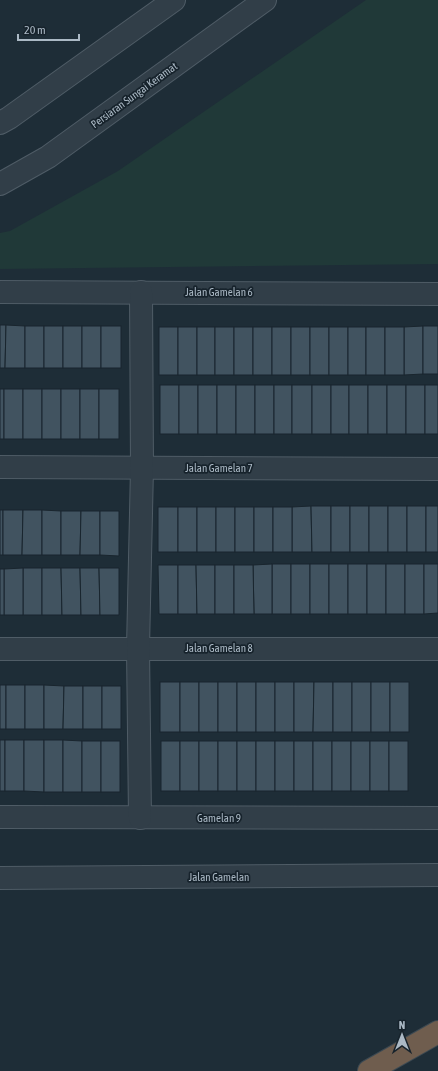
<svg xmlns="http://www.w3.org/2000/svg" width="438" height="1071" viewBox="0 0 438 1071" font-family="'Asap Condensed',sans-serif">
  <rect width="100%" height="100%" fill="#1e2d37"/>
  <!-- green -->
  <path fill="#203938" d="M366,0H438V264L0,269V233L10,231L118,171Z"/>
  <!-- building -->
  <g fill="#415360" stroke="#19252e">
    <path d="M0,325H6L5,368H0Z"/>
    <path d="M6,325L25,326V368H5Z"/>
    <rect x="25" y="326" width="19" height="42"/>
    <rect x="44" y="326" width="19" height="42"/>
    <rect x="63" y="326" width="19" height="42"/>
    <rect x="82" y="326" width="19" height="42"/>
    <rect x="101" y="326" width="20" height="42"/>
    <path d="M423,326V374L404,375V327Z"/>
    <rect x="423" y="326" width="15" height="48"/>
    <rect x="159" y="327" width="19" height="48"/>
    <rect x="178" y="327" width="19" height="48"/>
    <rect x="197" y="327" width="18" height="48"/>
    <rect x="215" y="327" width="19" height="48"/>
    <rect x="234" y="327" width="19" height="48"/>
    <rect x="253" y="327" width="19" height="48"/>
    <rect x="272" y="327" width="19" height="48"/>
    <rect x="291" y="327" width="19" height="48"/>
    <rect x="310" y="327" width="19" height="48"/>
    <rect x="329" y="327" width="19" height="48"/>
    <rect x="348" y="327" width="18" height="48"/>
    <rect x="366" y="327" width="19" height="48"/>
    <rect x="385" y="327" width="19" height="48"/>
    <rect x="160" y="385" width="19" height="49"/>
    <rect x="179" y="385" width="19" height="49"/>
    <rect x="198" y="385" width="19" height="49"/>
    <rect x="217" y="385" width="19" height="49"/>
    <rect x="236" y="385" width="19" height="49"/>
    <rect x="255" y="385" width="19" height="49"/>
    <rect x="274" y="385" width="18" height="49"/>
    <rect x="292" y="385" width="20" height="49"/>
    <rect x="312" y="385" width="19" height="49"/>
    <rect x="331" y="385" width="18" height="49"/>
    <rect x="349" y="385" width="19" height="49"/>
    <rect x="368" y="385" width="19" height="49"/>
    <rect x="387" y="385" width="19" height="49"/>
    <rect x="406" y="385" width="19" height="49"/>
    <rect x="425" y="385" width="13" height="49"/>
    <rect x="0" y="389" width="4" height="50"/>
    <rect x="4" y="389" width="19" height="50"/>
    <rect x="23" y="389" width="19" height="50"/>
    <rect x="42" y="389" width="19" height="50"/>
    <rect x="61" y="389" width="19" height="50"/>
    <rect x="80" y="389" width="19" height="50"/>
    <rect x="99" y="389" width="20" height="50"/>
    <path d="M311,506L312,552H292V507Z"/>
    <path d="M311,506H331V552H312Z"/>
    <rect x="331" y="506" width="19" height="46"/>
    <rect x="350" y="506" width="19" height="46"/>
    <rect x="369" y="506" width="19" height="46"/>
    <rect x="388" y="506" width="19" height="46"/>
    <rect x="407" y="506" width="19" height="46"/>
    <rect x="426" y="506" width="12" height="46"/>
    <rect x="158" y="507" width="20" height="45"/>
    <rect x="178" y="507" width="19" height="45"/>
    <rect x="197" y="507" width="19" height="45"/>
    <rect x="216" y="507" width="19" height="45"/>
    <rect x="235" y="507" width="19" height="45"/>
    <rect x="254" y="507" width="19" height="45"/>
    <rect x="273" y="507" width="19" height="45"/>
    <rect x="0" y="510" width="3" height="45"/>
    <path d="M3,510H23L22,555H3Z"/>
    <path d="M23,510H42V555H22Z"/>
    <path d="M42,510L61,511V555H42Z"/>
    <path d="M61,511H81L80,555H61Z"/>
    <path d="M81,511H100V555H80Z"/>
    <path d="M100,511H119V556L100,555Z"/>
    <rect x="272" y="564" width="19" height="50"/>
    <path d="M272,564V614H254L253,565Z"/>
    <rect x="291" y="564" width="19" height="50"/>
    <rect x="310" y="564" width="19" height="50"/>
    <rect x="329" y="564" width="19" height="50"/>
    <rect x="348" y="564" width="19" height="50"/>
    <rect x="367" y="564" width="19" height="50"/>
    <rect x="386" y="564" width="19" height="50"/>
    <rect x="405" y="564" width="19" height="50"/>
    <path d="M424,564H438V613L424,614Z"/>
    <path d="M158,565H178V614H159Z"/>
    <path d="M178,565H196L197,614H178Z"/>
    <path d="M196,565H215V614H197Z"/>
    <rect x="215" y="565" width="19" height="49"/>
    <path d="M234,565H253L254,614H234Z"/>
    <rect x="23" y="568" width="19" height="47"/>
    <path d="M23,568V615H4V569Z"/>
    <path d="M42,568H61L62,615H42Z"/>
    <path d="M61,568H80L81,615H62Z"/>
    <path d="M80,568H99L100,615H81Z"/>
    <path d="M99,568H119V615H100Z"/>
    <rect x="0" y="569" width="4" height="46"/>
    <rect x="160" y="682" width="20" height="50"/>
    <rect x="180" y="682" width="19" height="50"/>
    <rect x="199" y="682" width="19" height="50"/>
    <rect x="218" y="682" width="19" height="50"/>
    <rect x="237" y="682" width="19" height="50"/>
    <rect x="256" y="682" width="19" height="50"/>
    <rect x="275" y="682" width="19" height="50"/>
    <path d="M294,682H314L313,732H294Z"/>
    <path d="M314,682H333V732H313Z"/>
    <rect x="333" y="682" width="19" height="50"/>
    <rect x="352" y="682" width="19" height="50"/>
    <rect x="371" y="682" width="19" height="50"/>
    <rect x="390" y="682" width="19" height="50"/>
    <rect x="0" y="685" width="6" height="44"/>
    <rect x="6" y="685" width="19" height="44"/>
    <rect x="25" y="685" width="19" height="44"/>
    <path d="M44,685L64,686L63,729H44Z"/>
    <path d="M64,686H83V729H63Z"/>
    <rect x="83" y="686" width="19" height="43"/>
    <rect x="102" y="686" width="19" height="43"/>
    <rect x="0" y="740" width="5" height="51"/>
    <rect x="5" y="740" width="19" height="51"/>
    <path d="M24,740H44V792L24,791Z"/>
    <rect x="44" y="740" width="19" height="52"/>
    <path d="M63,740L82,741V792H63Z"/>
    <rect x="82" y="741" width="19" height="51"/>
    <rect x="101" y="741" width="19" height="51"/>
    <rect x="161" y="741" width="19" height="50"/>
    <rect x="180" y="741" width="19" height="50"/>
    <rect x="199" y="741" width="19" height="50"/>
    <rect x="218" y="741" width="19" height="50"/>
    <rect x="237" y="741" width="19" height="50"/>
    <rect x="256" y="741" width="19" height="50"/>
    <rect x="275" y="741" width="19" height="50"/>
    <rect x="294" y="741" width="19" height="50"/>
    <rect x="313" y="741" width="19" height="50"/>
    <rect x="332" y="741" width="19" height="50"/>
    <rect x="351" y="741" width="19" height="50"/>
    <rect x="370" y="741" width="19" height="50"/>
    <rect x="389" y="741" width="19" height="50"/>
  </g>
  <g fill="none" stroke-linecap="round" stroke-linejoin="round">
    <!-- minor casing -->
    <g stroke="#4f5c66" stroke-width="24">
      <g id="minor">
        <path d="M0,123L9,118L174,0"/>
        <path d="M0,184L48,157L265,0"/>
        <path d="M0,292L438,294"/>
        <path d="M0,467L438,469"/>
        <path d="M0,649H438"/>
        <path d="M0,817L438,818"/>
        <path d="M140,818L138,648L142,468L141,292"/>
        <path d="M0,878L438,875"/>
      </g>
    </g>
    <!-- highway casing -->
    <g stroke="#3c4952" stroke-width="24">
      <path id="highway" d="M369,1071L438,1032"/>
    </g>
    <!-- minor -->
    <use href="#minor" stroke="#313e48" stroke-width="22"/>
    <!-- highway -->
    <use href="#highway" stroke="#6f5d4e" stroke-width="22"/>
  </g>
  <g text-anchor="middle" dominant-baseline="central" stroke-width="3.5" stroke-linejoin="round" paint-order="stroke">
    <!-- street labels -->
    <g font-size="11" fill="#abb9c5" stroke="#17232c">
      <text transform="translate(134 95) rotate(-36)">Persiaran Sungai Keramat</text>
      <text x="219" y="292">Jalan Gamelan 6</text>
      <text x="219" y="468">Jalan Gamelan 7</text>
      <text x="219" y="648">Jalan Gamelan 8</text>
      <text x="219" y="818">Gamelan 9</text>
      <text x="219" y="877">Jalan Gamelan</text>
    </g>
  </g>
  <!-- north arrow -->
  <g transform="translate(402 1035)" stroke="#17232c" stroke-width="3" paint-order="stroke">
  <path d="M0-3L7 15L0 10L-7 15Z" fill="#abb9c5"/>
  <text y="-6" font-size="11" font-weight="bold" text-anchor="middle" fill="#abb9c5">N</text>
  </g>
  <!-- scale -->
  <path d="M18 34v6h61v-6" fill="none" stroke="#abb9c5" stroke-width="2"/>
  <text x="24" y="34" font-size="12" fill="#abb9c5" stroke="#17232c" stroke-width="3" paint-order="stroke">20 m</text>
</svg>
